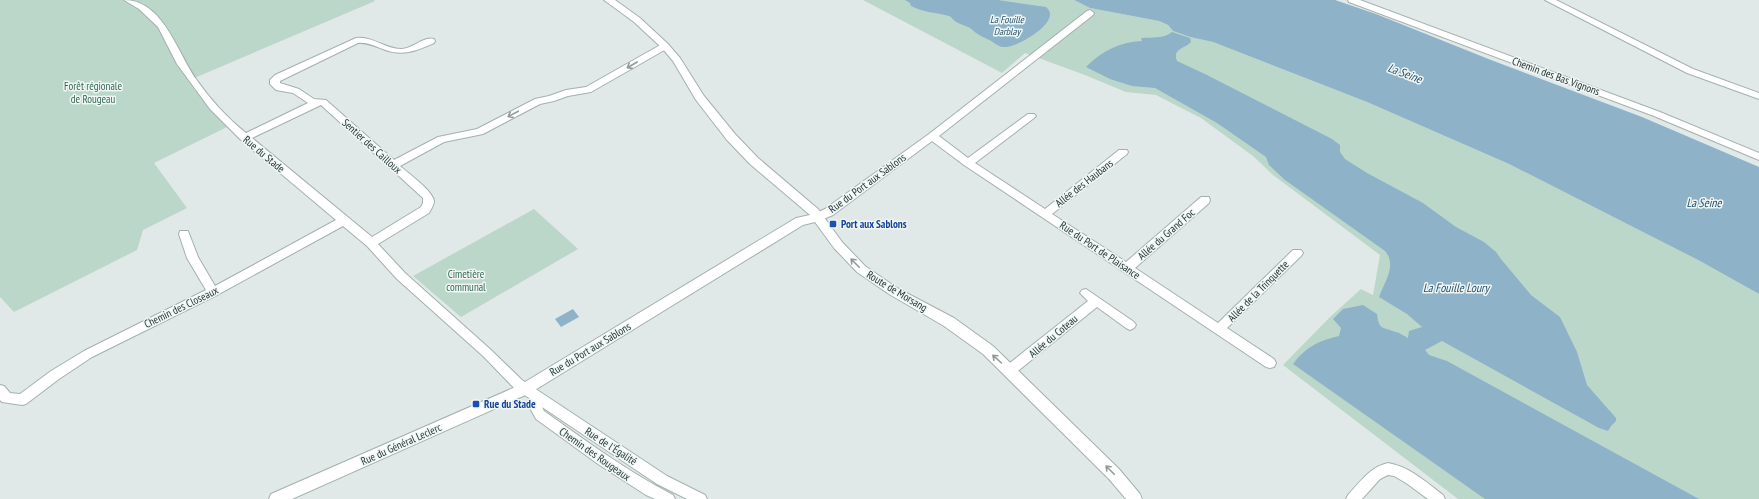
<svg xmlns="http://www.w3.org/2000/svg" width="1759" height="499" viewBox="0 0 1759 499" font-family="'PT Sans Narrow',sans-serif">
  <rect width="100%" height="100%" fill="#e0e9e7"/>
  <!-- green -->
  <g fill="#bbd7c9">
    <path d="M0,0H374L375,1L192,79L227,127L154,163L187,208L143,230L137,250L14,312L0,297Z"/>
    <path d="M863,0H1074L1090,8L1159,21L1168,25L1173,31L1190,37L1213,42L1367,102L1509,164L1700,261L1759,294V499H1458L1283,365L1330,317L1361,289L1373,295L1380,255L1273,175L1253,156L1201,118L1156,95L1126,92L1085,75L1025,53L1002,73Z"/>
    <path d="M534,209L578,249L461,317L413,276Z"/>
  </g>
  <!-- water -->
  <g fill="#8eb3c8">
    <path d="M905,0H998L1046,7C1064,21 1016,49 1003,47C998,47 993,41 987,39C980,36 976,33 970,28C966,26 960,24 956,22C953,20 952,17 949,16C935,12 925,13 911,6L910,3Z"/>
    <path d="M1074,0H1335L1376,14L1491,60L1642,117L1759,167V294L1700,261L1509,164L1367,102L1213,42L1190,37L1173,31L1168,25L1159,21L1090,8Z"/>
    <path d="M1172,32L1190,38L1191,42C1184,49 1172,49 1177,61L1205,74L1332,139L1340,145V152L1345,159L1367,173L1423,203L1456,227L1484,242L1496,252L1501,259L1531,295L1560,317L1577,352L1587,385L1616,418V421L1611,426L1608,431L1599,428L1442,341L1425,350L1429,355L1447,361L1699,499H1485L1293,364C1306,347 1318,341 1339,336L1341,328L1333,319L1343,309L1363,305L1377,314C1379,330 1382,327 1396,332C1400,333 1404,336 1408,338L1409,331L1422,327L1407,314L1379,297C1385,281 1397,265 1385,251L1285,180L1269,165L1266,157L1217,123L1155,88L1132,86L1110,79L1086,67C1102,51 1119,42 1142,41L1141,38C1151,37 1164,39 1172,32Z"/>
    <path d="M573,309L579,317L561,327L555,319Z"/>
  </g>
  <g fill="none" stroke-linecap="round" stroke-linejoin="round">
    <!-- minor casing -->
    <g stroke="#a4b0ae" stroke-width="2">
      <g id="minor">
        <path d="M124,0C163,0 177,52 196,79C210,99 227,118 246,133L308,103L293,93L276,90L270,84V80L275,75L356,38C373,36 385,49 401,49C413,49 423,36 434,39L435,41L434,43C416,51 402,57 383,49C374,46 367,42 358,43L280,81V83L299,89L314,99L326,100L394,160L438,137L477,129L535,99L549,96L566,90L586,87L662,44H668L669,46L668,48L591,92L568,96L554,101L540,104L483,134L444,142L400,166C408,173 433,191 434,201C434,205 431,209 429,213L378,244L405,273L491,350L522,380L667,476L705,495L707,499H687L657,484L542,407L544,411C586,441 627,471 673,495L675,499H655L646,495L598,464L536,419L529,406L532,400L514,388L483,356L397,279L367,246L343,226L217,295L92,357L59,379L26,404L22,405L2,402L0,400V385L4,386L10,393L20,394L51,371L84,351L206,290L187,258L179,234L180,231H188L198,257L215,286L336,220L241,140L210,109L177,64L158,27L139,9ZM321,105L423,198V203L421,207L372,237L252,138Z"/>
        <path d="M1348,0H1360L1660,112L1759,153V160L1654,116L1349,2Z"/>
        <path d="M1545,0H1556L1693,69L1759,93V99L1687,73Z"/>
        <path d="M1090,10L1094,13L1093,15L939,136L968,158L1028,114H1034L1036,116L1034,118L975,163L1045,209L1119,150H1127L1128,152L1127,154L1052,214L1126,262L1201,197H1209L1210,200L1209,203L1135,268L1218,323L1293,250H1301L1303,253L1301,256L1227,328L1274,359L1276,363L1274,367L1270,368L1266,367L964,165L932,141L833,215L816,222L812,221L811,218L812,215L825,209L929,134L1087,11Z"/>
        <path d="M1086,289L1134,322L1136,325L1134,328L1130,330L1126,328L1097,307L1014,374L1010,375L1006,374L1004,370L1006,366L1088,301L1080,293L1082,290Z"/>
        <path d="M1388,463C1410,467 1426,482 1443,495L1445,499H1428L1406,483L1394,476L1388,475L1380,479L1362,499H1346L1348,495C1360,482 1370,467 1388,463Z"/>
      </g>
    </g>
    <!-- tertiary casing -->
    <g stroke="#a4b0ae" stroke-width="2">
      <path id="tertiary" d="M604,0H615L640,18L668,44L680,58L704,96L735,134L758,158L818,209L842,242L865,266L897,288L954,318L993,346L1119,469L1140,494L1142,499H1126L1109,479L983,354L944,326L889,294L857,272L834,248L815,222L803,225L530,393L292,499H269L271,494L520,385L796,218L810,215L750,164L727,140L696,100L673,61L662,48L634,22Z"/>
    </g>
    <!-- minor -->
    <use href="#minor" fill="#fff" fill-rule="evenodd"/>
    <!-- tertiary -->
    <use href="#tertiary" fill="#fff" fill-rule="evenodd"/>
  </g>
  <!-- one-way arrows -->
  <defs><path id="oneway-shaft" d="M-6 0H5M1.5-3L5.5 0L1.5 3" fill="none" stroke-width="1.6" stroke-linecap="round" stroke-linejoin="round"/></defs>
  <g stroke="#919b9a">
    <use href="#oneway-shaft" transform="translate(632 65) rotate(150)"/>
    <use href="#oneway-shaft" transform="translate(513 114) rotate(152)"/>
    <use href="#oneway-shaft" transform="translate(855 263) rotate(-135)"/>
    <use href="#oneway-shaft" transform="translate(997 359) rotate(-138)"/>
    <use href="#oneway-shaft" transform="translate(1110 470) rotate(-135)"/>
  </g>
  <!-- markers -->
  <g fill="#1a4fb4" stroke="#f0f6f4" stroke-width="1.5">
    <rect x="829" y="220" width="8" height="8" rx="2"/>
    <rect x="472" y="400" width="8" height="8" rx="2"/>
  </g>
  <g text-anchor="middle" dominant-baseline="central" stroke-width="3" stroke-linejoin="round" paint-order="stroke">
    <!-- far-water labels -->
    <g font-size="10" font-style="italic" fill="#25516b" stroke="#f0f6f4">
      <text x="1007" y="19">La Fouille<tspan x="1007" dy="12">Darblay</tspan></text>
    </g>
    <!-- street labels -->
    <g font-size="11" fill="#233736" stroke="#f0f6f4">
      <text transform="translate(1556 76) rotate(20)">Chemin des Bas Vignons</text>
      <text transform="translate(372 146) rotate(42)">Sentier des Cailloux</text>
      <text transform="translate(264 154) rotate(40)">Rue du Stade</text>
      <text transform="translate(867 183) rotate(-36)">Rue du Port aux Sablons</text>
      <text transform="translate(1084 183) rotate(-38)">Allée des Haubans</text>
      <text transform="translate(1166 234) rotate(-41)">Allée du Grand Foc</text>
      <text transform="translate(1100 250) rotate(34)">Rue du Port de Plaisance</text>
      <text transform="translate(897 291) rotate(31)">Route de Morsang</text>
      <text transform="translate(1258 291) rotate(-45)">Allée de la Trinquette</text>
      <text transform="translate(181 307) rotate(-26)">Chemin des Closeaux</text>
      <text transform="translate(1053 336) rotate(-40)">Allée du Coteau</text>
      <text transform="translate(590 349) rotate(-31)">Rue du Port aux Sablons</text>
      <text transform="translate(401 444) rotate(-24)">Rue du Général Leclerc</text>
      <text transform="translate(611 446) rotate(33)">Rue de l'Égalité</text>
      <text transform="translate(595 454) rotate(35)">Chemin des Rougeaux</text>
    </g>
    <!-- park labels -->
    <g font-size="11" fill="#326852" stroke="#f0f6f4">
      <text x="93" y="86">Forêt régionale<tspan x="93" dy="13">de Rougeau</tspan></text>
      <text x="466" y="274">Cimetière<tspan x="466" dy="13">communal</tspan></text>
    </g>
    <!-- transit labels -->
    <g font-size="11" font-weight="bold" fill="#164399" stroke="#f0f6f4" text-anchor="start">
      <text x="841" y="224">Port aux Sablons</text>
      <text x="484" y="404">Rue du Stade</text>
    </g>
    <!-- water labels -->
    <g font-size="12" font-style="italic" fill="#25516b" stroke="#f0f6f4">
      <text transform="translate(1405 73) rotate(21)">La Seine</text>
      <text x="1704" y="202">La Seine</text>
      <text x="1456" y="287">La Fouille Loury</text>
    </g>
  </g>
</svg>
